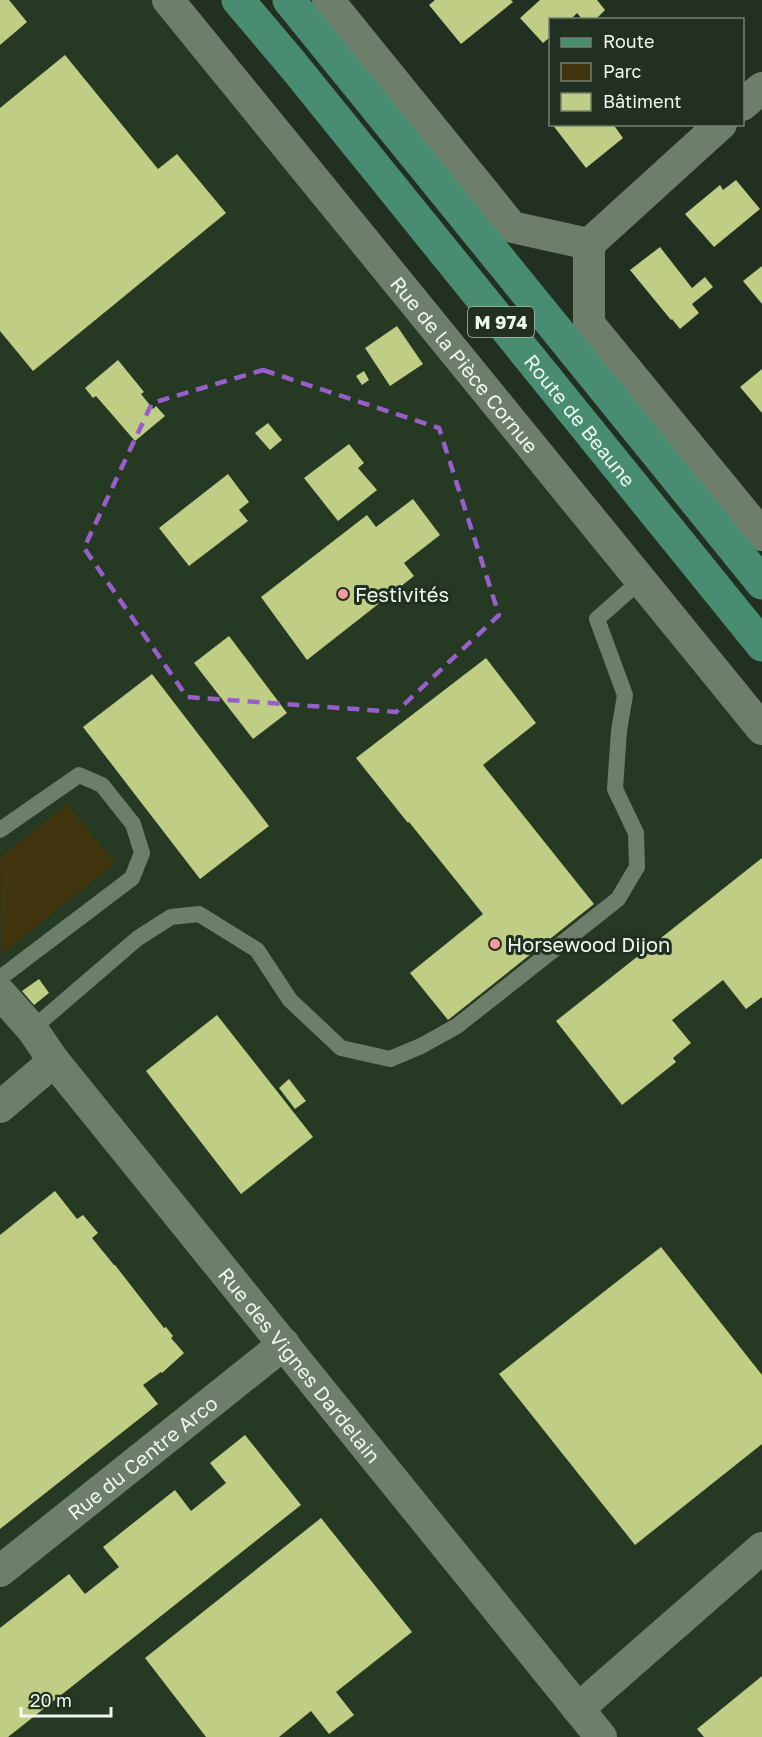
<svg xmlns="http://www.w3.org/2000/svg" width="762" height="1737" viewBox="0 0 762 1737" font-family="'Golos Text',sans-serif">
  <rect width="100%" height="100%" fill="#213020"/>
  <!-- built -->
  <path fill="#253923" d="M0,0H188L762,703V1737H0Z"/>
  <!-- green -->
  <path fill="#40350e" d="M67,804L115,863L1,955L0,858Z"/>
  <!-- building -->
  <g fill="#c0ce85">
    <path d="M0,0H9L27,22L0,45Z"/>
    <path d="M435,0H511L513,2L461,44L429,5Z"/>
    <path d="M540,0H597L605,10L595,20H583L577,13L570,20H550V37L543,43L520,18Z"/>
    <path d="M65,55L158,169L177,154L226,213L33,371L0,331V108Z"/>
    <path d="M552,124H613L623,138L586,168Z"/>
    <path d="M736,180L760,209L714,247L685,214L720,185L723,190Z"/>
    <path d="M660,247L692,288L705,277L713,287L692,304L699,313L680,329L672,319L671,320L630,270Z"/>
    <path d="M762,266V304L743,281Z"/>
    <path d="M397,326L423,364L390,386L365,348Z"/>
    <path d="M118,360L144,392L141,394L153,409L156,406L165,416L135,441L96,396L93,398L85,388Z"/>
    <path d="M762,369V413L740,387Z"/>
    <path d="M364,371L369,380L362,385L356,376Z"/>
    <path d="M268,423L282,440L270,450L255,433Z"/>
    <path d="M349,444L364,463L358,468L377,490L338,521L304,478Z"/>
    <path d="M228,474L249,502L239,510L248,521L189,566L159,528Z"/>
    <path d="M413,499L440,535L404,563L414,576L307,660L261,597L367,515L376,527Z"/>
    <path d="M229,636L287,713L253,739L194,663Z"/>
    <path d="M486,658L536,723L483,765L594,904L448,1020L410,973L483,914L409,822L408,823L356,758Z"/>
    <path d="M152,674L269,826L200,879L83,727Z"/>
    <path d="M762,858V997L746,1009L723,980L672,1020L691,1043L673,1058L676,1062L622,1105L556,1021Z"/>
    <path d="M39,979L49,993L34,1005L22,991Z"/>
    <path d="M217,1015L313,1137L241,1194L146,1071Z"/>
    <path d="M289,1079L306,1101L295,1109L279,1088Z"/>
    <path d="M55,1191L77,1219L83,1215L98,1233L92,1238L114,1265H115L164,1328L166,1327L173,1336L171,1338L184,1353L162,1373L161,1372L143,1385L158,1404L0,1529V1235Z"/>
    <path d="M661,1247L762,1375V1444L635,1545L499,1374Z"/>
    <path d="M245,1435L301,1505L8,1737H0V1628L69,1574L85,1594L119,1567L103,1547L175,1490L191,1511L226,1483L210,1463Z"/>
    <path d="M321,1518L412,1632L336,1692L354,1715L329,1734L311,1711L279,1737H206L145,1658Z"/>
    <path d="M762,1676V1737H704L697,1729Z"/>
  </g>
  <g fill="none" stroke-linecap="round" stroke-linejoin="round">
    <!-- service -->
    <g stroke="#6d7f6b" stroke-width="16">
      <path d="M0,830L79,775L102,785L133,824L142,853L132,878L0,978"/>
      <path d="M32,1029L138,938L171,917L199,914L257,950L290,1000L341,1048L390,1059L421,1046L457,1026L618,899L637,867L636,833L615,789L619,731L625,695L597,619L641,580"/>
    </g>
    <!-- minor -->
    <g stroke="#6d7f6b" stroke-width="32">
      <path id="s1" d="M168,0L762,729"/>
      <path d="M328,0L512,227L589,244"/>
      <path d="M742,105L762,88"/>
      <path d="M589,244V324L762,535"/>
      <path d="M589,244L721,124"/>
      <path id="s2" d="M0,993L32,1029L54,1061L601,1737"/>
      <path d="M0,1107L54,1061"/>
      <path id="s3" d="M0,1571L284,1344"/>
      <path d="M578,1709L762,1548"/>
    </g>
    <!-- primary -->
    <g stroke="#488c71" stroke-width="33">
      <path id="s4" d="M238,0L293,65L762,645"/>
      <path d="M289,0L762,583"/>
    </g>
  </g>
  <!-- marked area -->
  <path fill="none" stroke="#985fca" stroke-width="4.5" stroke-dasharray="12 8" stroke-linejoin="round" d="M263,370L439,428L499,615L396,712L187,697L84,548L152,403Z"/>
  <!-- markers -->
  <g fill="#f49aa0" stroke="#213020" stroke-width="2">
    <circle cx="343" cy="594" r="6"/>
    <circle cx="495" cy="944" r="6"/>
  </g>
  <g text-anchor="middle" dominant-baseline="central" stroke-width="6" stroke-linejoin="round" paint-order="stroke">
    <!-- shield labels -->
    <rect fill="#213020" stroke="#b0bcb0" stroke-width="1.5" x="468" y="307" width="66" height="30" rx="4.5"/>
    <g font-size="18" font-weight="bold" fill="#eef8ed">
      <text x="501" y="322">M 974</text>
    </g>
    <!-- street labels -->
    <g font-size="20" fill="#eef8ed" stroke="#213020">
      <text stroke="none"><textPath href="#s1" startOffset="470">Rue de la Pièce Cornue</textPath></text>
      <text stroke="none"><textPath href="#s4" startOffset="542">Route de Beaune</textPath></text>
      <text stroke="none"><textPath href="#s2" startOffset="478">Rue des Vignes Dardelain</textPath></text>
      <text stroke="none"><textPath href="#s3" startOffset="182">Rue du Centre Arco</textPath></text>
    </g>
    <!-- poi labels -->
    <g font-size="20" fill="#eef8ed" stroke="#213020" text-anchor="start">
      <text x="355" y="594">Festivités</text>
      <text x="507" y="944">Horsewood Dijon</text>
    </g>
  </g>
  <!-- legend -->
  <rect x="549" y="18" width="195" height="108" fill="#213020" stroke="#738072" stroke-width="1.5"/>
  <rect x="561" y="38" width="30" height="9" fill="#488c71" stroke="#738072" stroke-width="1.5"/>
  <text x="603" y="48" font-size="18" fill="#eef8ed">Route</text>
  <rect x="561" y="63" width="30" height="18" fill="#40350e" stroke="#738072" stroke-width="1.5"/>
  <text x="603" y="78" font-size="18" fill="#eef8ed">Parc</text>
  <rect x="561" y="93" width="30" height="18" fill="#c0ce85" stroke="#738072" stroke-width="1.5"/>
  <text x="603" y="108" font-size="18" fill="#eef8ed">Bâtiment</text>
  <!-- scale -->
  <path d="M21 1707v9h90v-9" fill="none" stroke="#eef8ed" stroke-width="3"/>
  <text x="30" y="1707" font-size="18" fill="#eef8ed" stroke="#213020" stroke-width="4.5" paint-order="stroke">20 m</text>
</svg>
